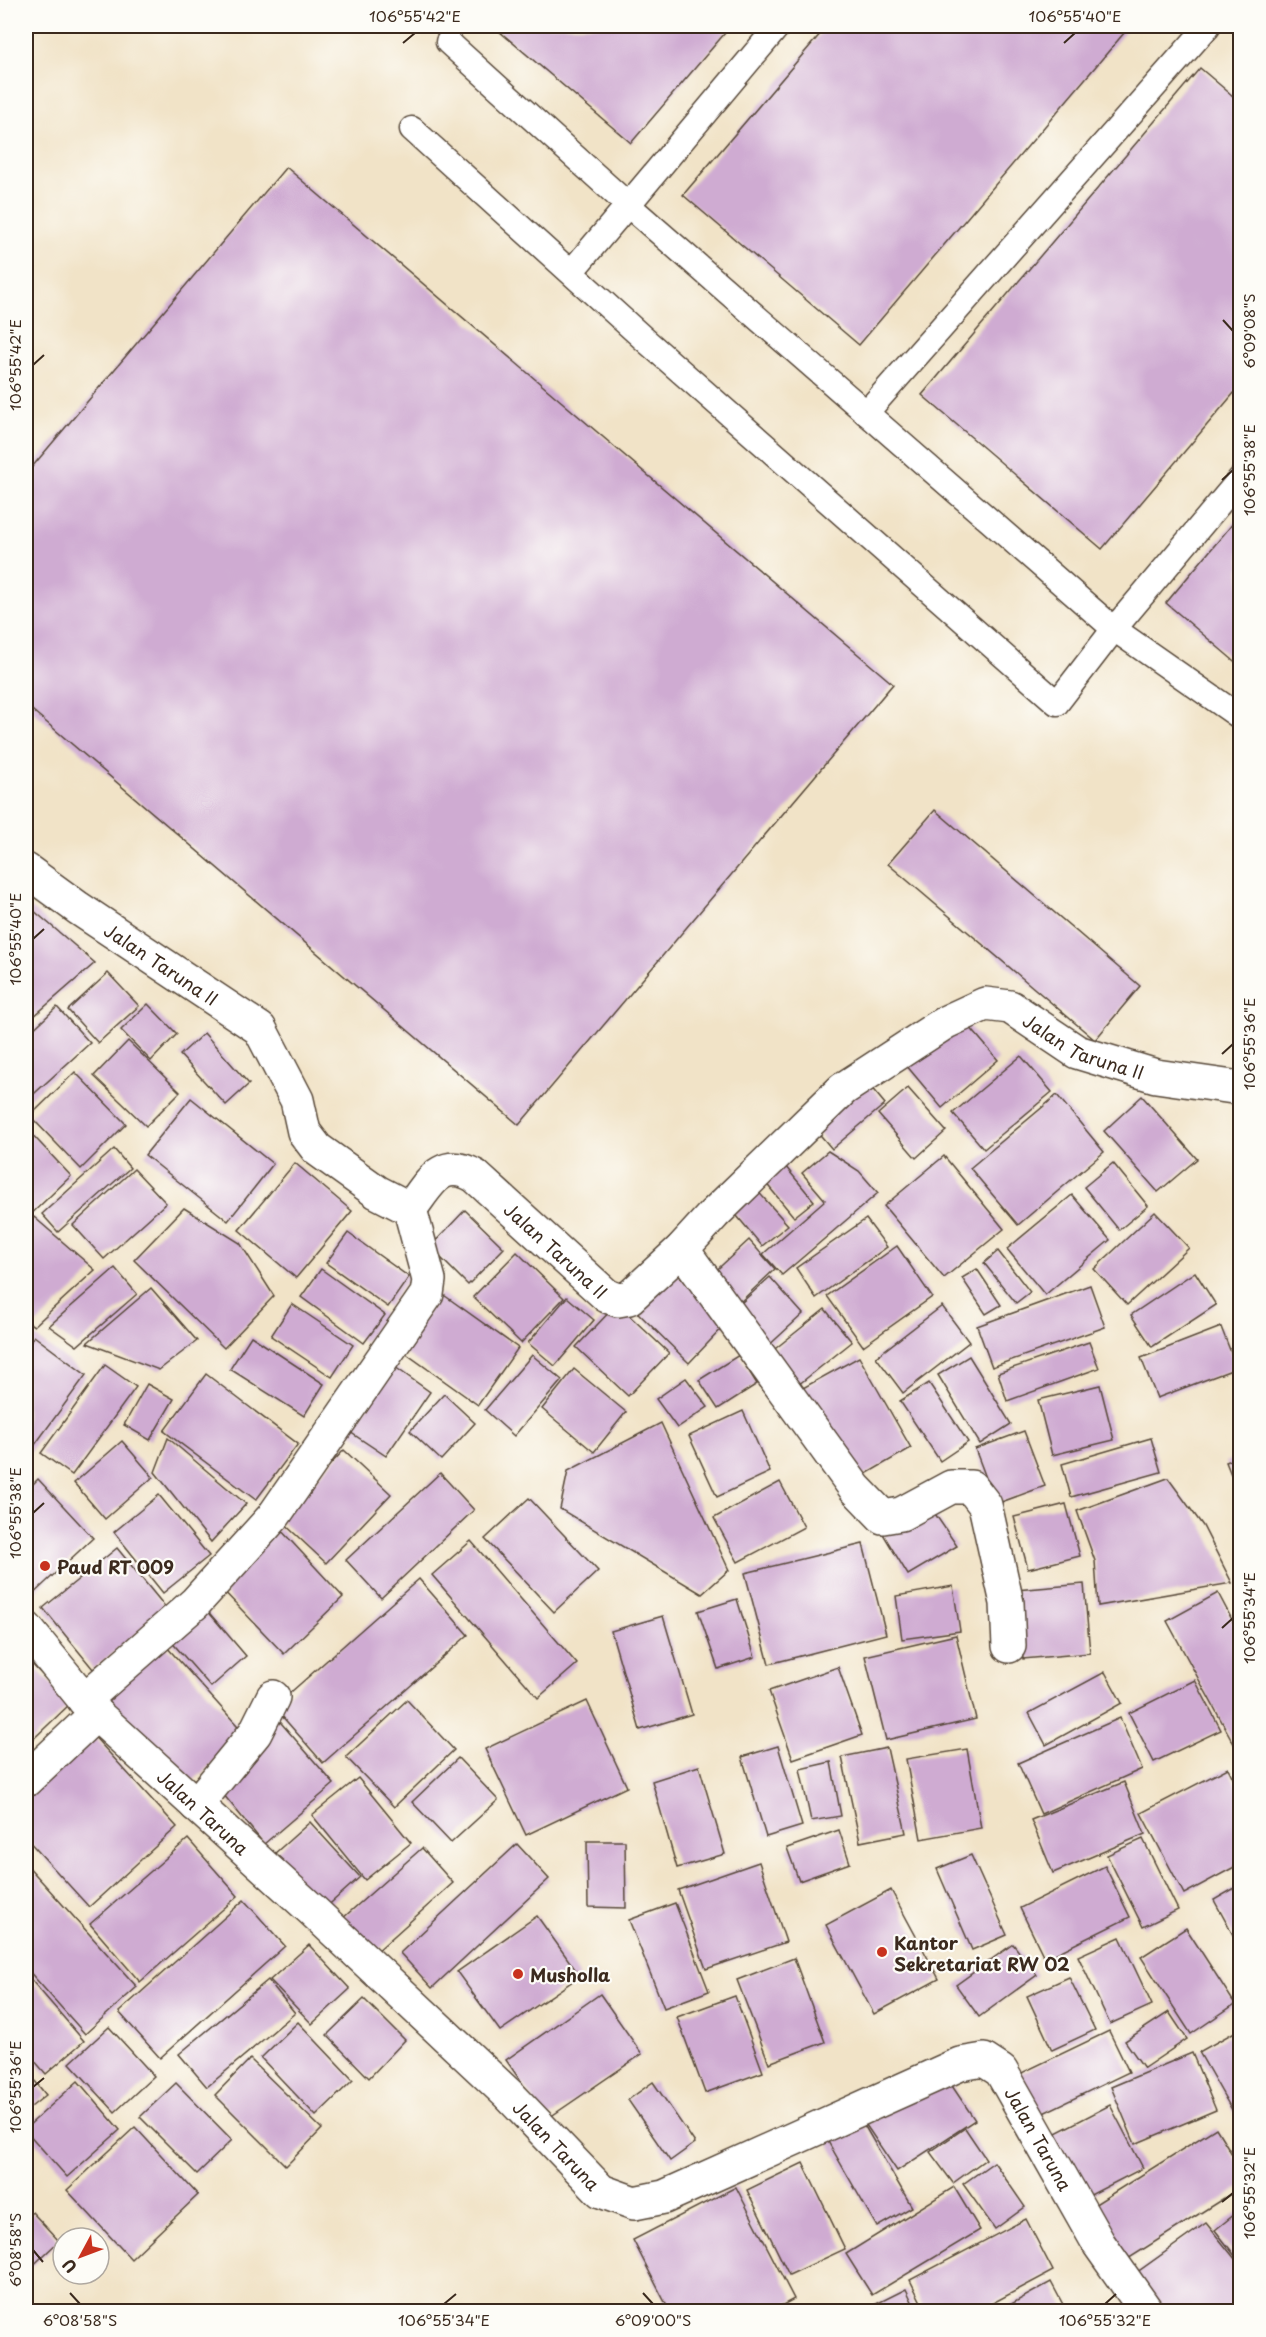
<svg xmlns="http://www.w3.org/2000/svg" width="1266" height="2337" viewBox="0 0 1266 2337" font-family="'Playpen Sans',sans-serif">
  <rect width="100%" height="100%" fill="#fdfcf7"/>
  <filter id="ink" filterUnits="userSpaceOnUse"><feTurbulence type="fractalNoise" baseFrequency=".0167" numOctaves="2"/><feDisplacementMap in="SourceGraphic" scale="12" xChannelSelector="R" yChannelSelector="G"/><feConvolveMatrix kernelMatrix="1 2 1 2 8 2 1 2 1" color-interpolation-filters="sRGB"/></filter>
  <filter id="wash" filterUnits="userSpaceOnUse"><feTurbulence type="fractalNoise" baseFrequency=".008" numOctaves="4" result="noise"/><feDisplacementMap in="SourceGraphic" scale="24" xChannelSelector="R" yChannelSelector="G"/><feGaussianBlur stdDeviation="1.35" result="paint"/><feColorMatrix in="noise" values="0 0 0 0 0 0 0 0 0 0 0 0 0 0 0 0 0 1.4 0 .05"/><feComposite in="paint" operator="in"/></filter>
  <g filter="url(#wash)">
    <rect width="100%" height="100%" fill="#f1e3c7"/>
    <g id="blocks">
      <!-- building -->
      <g fill="#cfabd2">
        <path d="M493,26H731L631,143Z"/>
        <path d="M827,26H1130L859,345L683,195Z"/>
        <path d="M1200,68L1240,102V386L1102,549L922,395Z"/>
        <path d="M286,167L893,684L519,1125L26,705V474Z"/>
        <path d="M1240,515V666L1166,603Z"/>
        <path d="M935,810L1140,986L1095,1040L888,864Z"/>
        <path d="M26,904L95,963L26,1023Z"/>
        <path d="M108,973L139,1006L98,1043L68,1010Z"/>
        <path d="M148,1004L177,1034L151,1061L121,1030Z"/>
        <path d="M57,1007L90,1043L26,1101V1036Z"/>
        <path d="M962,1018L998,1060L942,1108L906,1065Z"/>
        <path d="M204,1033L249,1084L226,1105L180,1055Z"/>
        <path d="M128,1041L180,1092L146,1126L94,1076Z"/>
        <path d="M1021,1056L1052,1092L984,1149L953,1113Z"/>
        <path d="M75,1072L126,1124L81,1169L30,1116Z"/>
        <path d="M865,1080L885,1104L832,1149L811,1124Z"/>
        <path d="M908,1088L946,1131L916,1158L878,1114Z"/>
        <path d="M1057,1095L1104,1152L1018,1225L970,1168Z"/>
        <path d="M1142,1096L1197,1159L1158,1192L1104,1131Z"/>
        <path d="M191,1098L273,1164L228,1221L145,1155Z"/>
        <path d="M26,1128L71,1176L26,1219Z"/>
        <path d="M114,1149L130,1168L58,1232L42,1214Z"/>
        <path d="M828,1151L859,1171L878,1193L782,1275L763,1254L825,1200L802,1173Z"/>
        <path d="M944,1156L1004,1229L944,1278L884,1206Z"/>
        <path d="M780,1160L814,1201L794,1217L760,1176Z"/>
        <path d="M295,1163L352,1211L296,1278L239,1230Z"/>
        <path d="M1113,1163L1148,1206L1119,1230L1084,1187Z"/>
        <path d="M134,1169L166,1203L104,1259L73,1225Z"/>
        <path d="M754,1187L788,1225L762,1246L732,1210Z"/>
        <path d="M1072,1195L1110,1240L1045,1295L1007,1249Z"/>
        <path d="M184,1208L240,1243L274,1296L224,1348L134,1260Z"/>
        <path d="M465,1210L504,1248L468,1285L430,1247Z"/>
        <path d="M1155,1212L1189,1248L1127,1305L1094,1269Z"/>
        <path d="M34,1217L95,1270L34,1326L26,1321V1226Z"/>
        <path d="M866,1219L887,1247L816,1298L796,1268Z"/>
        <path d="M348,1233L409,1277L388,1307L326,1263Z"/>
        <path d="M749,1240L775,1269L736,1306L709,1277Z"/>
        <path d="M897,1246L932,1297L863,1346L827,1296Z"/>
        <path d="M998,1251L1030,1292L1016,1303L984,1263Z"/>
        <path d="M517,1252L564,1298L521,1343L473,1297Z"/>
        <path d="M115,1268L137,1294L77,1346L49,1326Z"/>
        <path d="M671,1268L727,1323L689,1363L632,1307Z"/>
        <path d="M321,1269L385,1315L364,1343L301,1297Z"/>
        <path d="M977,1269L1001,1305L986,1314L962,1278Z"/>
        <path d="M1195,1272L1216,1305L1152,1347L1131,1315Z"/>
        <path d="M770,1277L803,1314L765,1349L731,1312Z"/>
        <path d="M1090,1285L1105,1327L992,1367L977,1326Z"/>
        <path d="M151,1288L197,1341L159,1370L87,1343Z"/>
        <path d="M441,1293L518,1348L478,1405L401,1350Z"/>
        <path d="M567,1297L594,1320L555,1366L528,1343Z"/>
        <path d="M292,1304L353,1345L332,1377L271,1336Z"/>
        <path d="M617,1304L669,1353L628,1396L576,1347Z"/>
        <path d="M942,1306L969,1342L903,1393L876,1357Z"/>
        <path d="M825,1309L852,1342L793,1389L766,1356Z"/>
        <path d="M1221,1327L1237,1368L1157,1398L1141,1358Z"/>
        <path d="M34,1336L86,1375L26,1457V1347Z"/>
        <path d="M251,1336L324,1384L304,1416L230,1369Z"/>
        <path d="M1089,1342L1099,1368L1007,1401L998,1373Z"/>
        <path d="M532,1355L562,1380L514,1436L485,1410Z"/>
        <path d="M739,1355L757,1384L718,1409L699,1380Z"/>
        <path d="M969,1356L1011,1424L980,1444L938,1375Z"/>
        <path d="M859,1357L911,1448L854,1481L801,1389Z"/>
        <path d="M105,1365L136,1387L72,1475L41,1453Z"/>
        <path d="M395,1367L430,1392L386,1456L350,1432Z"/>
        <path d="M574,1369L626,1412L594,1452L542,1409Z"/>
        <path d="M206,1374L298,1444L256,1500L164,1431Z"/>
        <path d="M686,1378L708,1407L677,1428L656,1399Z"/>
        <path d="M929,1383L968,1442L940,1461L900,1401Z"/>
        <path d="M147,1384L174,1399L150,1440L124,1425Z"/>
        <path d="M1100,1385L1114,1440L1052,1455L1038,1400Z"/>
        <path d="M444,1394L475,1423L441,1460L410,1431Z"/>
        <path d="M743,1411L770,1472L717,1497L689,1436Z"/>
        <path d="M661,1423L729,1570L702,1594L560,1509L568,1471Z"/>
        <path d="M1024,1431L1045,1486L996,1504L975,1449Z"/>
        <path d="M168,1438L246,1504L211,1542L155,1472Z"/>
        <path d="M1151,1438L1161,1472L1071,1497L1062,1464Z"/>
        <path d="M122,1441L153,1477L105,1519L74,1483Z"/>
        <path d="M344,1450L391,1494L326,1563L279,1519Z"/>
        <path d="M1240,1457V1497L1226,1462Z"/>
        <path d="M440,1473L474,1510L381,1598L346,1560Z"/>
        <path d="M1168,1478L1203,1526L1232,1583L1098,1606L1095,1561L1077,1511Z"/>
        <path d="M38,1479L93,1538L29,1598L26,1594V1491Z"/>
        <path d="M780,1482L804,1527L738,1562L714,1518Z"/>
        <path d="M159,1495L209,1556L163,1593L114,1532Z"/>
        <path d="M529,1498L598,1571L554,1612L485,1539Z"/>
        <path d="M1066,1504L1080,1556L1028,1569L1014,1517Z"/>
        <path d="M931,1508L957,1546L908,1575L877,1524Z"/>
        <path d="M279,1528L343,1597L284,1654L219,1586Z"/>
        <path d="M471,1541L577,1664L538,1698L432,1575Z"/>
        <path d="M863,1544L886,1634L769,1664L745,1573Z"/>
        <path d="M117,1548L167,1609L93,1669L43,1608Z"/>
        <path d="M419,1579L468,1635L323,1763L274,1707Z"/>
        <path d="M1084,1584L1090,1653L1023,1659L1016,1590Z"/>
        <path d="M953,1586L960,1631L902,1639L896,1596Z"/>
        <path d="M1218,1593L1240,1635V1755L1167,1621Z"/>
        <path d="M737,1599L755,1657L718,1669L698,1611Z"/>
        <path d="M205,1608L246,1656L211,1687L169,1639Z"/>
        <path d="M663,1616L692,1714L640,1730L611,1631Z"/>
        <path d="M956,1635L976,1719L886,1740L865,1656Z"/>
        <path d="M165,1645L245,1734L185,1788L105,1698Z"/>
        <path d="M26,1658L70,1704L26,1746Z"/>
        <path d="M838,1667L862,1735L793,1759L769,1691Z"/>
        <path d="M1105,1672L1122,1703L1046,1745L1029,1713Z"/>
        <path d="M1195,1680L1221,1730L1154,1762L1129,1713Z"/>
        <path d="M407,1700L454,1750L394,1807L346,1757Z"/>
        <path d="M587,1701L627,1787L526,1835L485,1749Z"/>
        <path d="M275,1716L334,1784L264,1844L219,1789Z"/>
        <path d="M1120,1718L1142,1769L1041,1814L1018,1763Z"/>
        <path d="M90,1732L177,1827L89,1907L26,1838V1792Z"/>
        <path d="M778,1746L802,1826L766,1837L742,1757Z"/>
        <path d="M887,1748L906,1833L860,1842L842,1757Z"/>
        <path d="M967,1749L981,1828L921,1839L906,1759Z"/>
        <path d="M458,1758L498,1800L451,1843L412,1802Z"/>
        <path d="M831,1762L841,1816L811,1821L800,1769Z"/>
        <path d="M699,1766L725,1854L677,1868L652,1781Z"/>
        <path d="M1228,1768L1240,1792V1864L1184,1894L1141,1813Z"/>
        <path d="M358,1778L411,1843L365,1880L312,1815Z"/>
        <path d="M1124,1782L1145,1834L1053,1873L1031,1820Z"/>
        <path d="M310,1822L360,1877L323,1910L274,1854Z"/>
        <path d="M839,1830L850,1863L799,1881L787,1848Z"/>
        <path d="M188,1839L238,1896L140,1982L90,1924Z"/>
        <path d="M1143,1839L1178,1910L1143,1927L1107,1855Z"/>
        <path d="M587,1841H625L626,1908L588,1907Z"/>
        <path d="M517,1844L549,1879L432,1988L400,1953Z"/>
        <path d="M422,1848L453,1883L375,1953L343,1918Z"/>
        <path d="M971,1855L1007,1935L972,1950L937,1869Z"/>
        <path d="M759,1862L786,1942L706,1969L678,1890Z"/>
        <path d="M26,1864L137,1987L85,2034L26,1968Z"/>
        <path d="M1105,1866L1130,1917L1045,1959L1020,1908Z"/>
        <path d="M1240,1885V1942L1238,1944L1214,1900Z"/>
        <path d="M891,1890L939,1979L874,2014L826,1925Z"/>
        <path d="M244,1900L285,1946L160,2058L119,2012Z"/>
        <path d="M675,1903L709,1991L664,2008L629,1920Z"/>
        <path d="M537,1916L580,1976L500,2031L457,1972Z"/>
        <path d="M1186,1928L1235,2004L1191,2034L1141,1957Z"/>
        <path d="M1120,1937L1152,2005L1110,2024L1078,1956Z"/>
        <path d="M1013,1944L1037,1975L979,2017L956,1985Z"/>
        <path d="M309,1945L350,1989L312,2024L270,1980Z"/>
        <path d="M794,1958L825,2042L769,2063L737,1980Z"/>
        <path d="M1240,1963V1977L1235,1967Z"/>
        <path d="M26,1974L84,2041L46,2074L26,2051Z"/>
        <path d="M1069,1977L1095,2030L1052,2050L1027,1996Z"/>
        <path d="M268,1980L295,2013L207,2087L179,2054Z"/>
        <path d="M600,1994L642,2054L547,2119L506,2060Z"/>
        <path d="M735,1996L763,2072L705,2093L677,2017Z"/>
        <path d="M364,1999L405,2040L369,2078L327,2035Z"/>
        <path d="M1169,2012L1187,2039L1144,2068L1125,2041Z"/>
        <path d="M298,2022L353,2080L316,2116L261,2058Z"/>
        <path d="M109,2027L154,2076L115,2112L70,2063Z"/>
        <path d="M1240,2029V2124L1199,2052Z"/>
        <path d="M1109,2031L1129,2072L1031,2119L1011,2078Z"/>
        <path d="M1192,2053L1216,2110L1135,2144L1111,2087Z"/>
        <path d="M250,2059L322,2129L286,2166L215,2095Z"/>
        <path d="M26,2070L46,2095L26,2111Z"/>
        <path d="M944,2074L975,2120L897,2171L866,2125Z"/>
        <path d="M78,2081L120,2130L67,2177L26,2131V2128Z"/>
        <path d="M653,2082L695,2143L670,2161L628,2100Z"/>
        <path d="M176,2083L232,2140L197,2174L140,2117Z"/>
        <path d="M1110,2105L1143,2168L1079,2201L1046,2138Z"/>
        <path d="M860,2118L912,2207L877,2227L826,2138Z"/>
        <path d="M135,2127L198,2195L131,2259L67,2190Z"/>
        <path d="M965,2128L986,2159L953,2183L930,2152Z"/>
        <path d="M1216,2128L1240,2167V2188L1120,2264L1086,2210Z"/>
        <path d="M994,2162L1025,2207L995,2229L963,2184Z"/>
        <path d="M803,2163L845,2249L789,2275L747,2190Z"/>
        <path d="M736,2187L794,2299L770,2312H670L633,2240Z"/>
        <path d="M954,2187L980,2230L872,2295L846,2254Z"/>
        <path d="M1240,2210V2262L1215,2230Z"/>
        <path d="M32,2212L59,2241L26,2272V2218Z"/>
        <path d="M1026,2219L1053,2271L976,2312H926L910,2280Z"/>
        <path d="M1206,2223L1240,2265V2312H1154L1129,2278Z"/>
        <path d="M1051,2282L1067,2312H997Z"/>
        <path d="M906,2289L917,2312H878L874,2305Z"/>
      </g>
    </g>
  </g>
  <g filter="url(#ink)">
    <use href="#blocks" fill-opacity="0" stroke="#564637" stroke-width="1.5"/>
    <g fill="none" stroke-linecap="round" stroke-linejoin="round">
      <!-- lane casing -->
      <g stroke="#564637" stroke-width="27">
        <g id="lane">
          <path d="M778,26L628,205L1114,629L1240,717"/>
          <path d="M448,42L628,205L571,272"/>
          <path d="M412,129L643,338L1057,703L1114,629L1240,479"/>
          <path d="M866,413L1208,26"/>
        </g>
      </g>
      <!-- street casing -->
      <g stroke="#564637" stroke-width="36">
        <g id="street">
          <path id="s1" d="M26,870L78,908L260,1029L297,1100L304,1132L317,1149L377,1192L410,1209C429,1185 440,1156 475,1176L607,1296L618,1300L629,1298L682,1249L714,1214L843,1089L946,1022L985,1004L1010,1007L1077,1052L1156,1076L1240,1088"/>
          <path d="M682,1249L855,1488L883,1517L901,1514L951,1487H971L985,1505L1007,1603L1009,1646"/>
          <path id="s2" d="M26,1628L96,1714L312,1910L510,2096L601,2191L634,2203L664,2197L960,2064L984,2060L1001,2071L1099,2244L1147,2312"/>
          <path d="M84,1700L195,1603L273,1517L427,1294L429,1280L410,1209"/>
          <path d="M26,1780L96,1714"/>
          <path d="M196,1805L255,1733L273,1697"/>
        </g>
      </g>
      <!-- lane -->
      <use href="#lane" stroke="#fff" stroke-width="24"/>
      <!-- street -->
      <use href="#street" stroke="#fff" stroke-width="33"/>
    </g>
  </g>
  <!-- ticks -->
  <path fill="none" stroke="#3b2a1e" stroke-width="2" d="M403,43L415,33M1064,43L1075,33M1223,320L1233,331M33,365L44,355M1222,480L1233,470M33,939L44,929M1222,1054L1233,1044M33,1513L44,1503M1222,1628L1233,1618M33,2087L44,2078M1222,2202L1233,2193M33,2250L43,2262M70,2293L80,2304M643,2293L653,2304M444,2304L456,2294M1105,2304L1116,2294"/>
  <!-- markers -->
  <g fill="#c8321e" stroke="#fdfcf7" stroke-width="2">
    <circle cx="45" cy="1566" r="6"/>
    <circle cx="882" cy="1952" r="6"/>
    <circle cx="518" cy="1974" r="6"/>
  </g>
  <g text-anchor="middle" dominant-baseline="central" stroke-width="4.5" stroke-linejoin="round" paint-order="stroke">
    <!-- street labels -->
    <g font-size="18" fill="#3b2a1e" stroke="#fdfcf7">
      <text stroke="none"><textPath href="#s1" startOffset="165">Jalan Taruna II</textPath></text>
      <text stroke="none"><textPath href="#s1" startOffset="1388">Jalan Taruna II</textPath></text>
      <text stroke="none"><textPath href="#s1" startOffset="722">Jalan Taruna II</textPath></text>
      <text stroke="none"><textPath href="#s2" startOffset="256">Jalan Taruna</textPath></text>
      <text stroke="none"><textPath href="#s2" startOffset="1318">Jalan Taruna</textPath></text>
      <text stroke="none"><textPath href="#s2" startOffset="742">Jalan Taruna</textPath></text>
    </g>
    <!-- poi labels -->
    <g font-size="18" font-weight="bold" fill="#3b2a1e" stroke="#fdfcf7" text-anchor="start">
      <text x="57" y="1566">Paud RT 009</text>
      <text x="894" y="1942">Kantor<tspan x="894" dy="21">Sekretariat RW 02</tspan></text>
      <text x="530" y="1974">Musholla</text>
    </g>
  </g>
  <!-- margin -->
  <rect width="1266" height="2337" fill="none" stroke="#fdfcf7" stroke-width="66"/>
  <!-- north arrow -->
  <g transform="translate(81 2256) rotate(229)"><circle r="28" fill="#fdfcf7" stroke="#afa8a0" stroke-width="1.5"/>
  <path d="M0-4.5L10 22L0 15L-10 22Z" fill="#c8321e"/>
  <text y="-9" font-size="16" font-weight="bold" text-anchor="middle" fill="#3b2a1e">U</text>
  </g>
  <rect x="33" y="33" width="1200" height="2271" fill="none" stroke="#3b2a1e" stroke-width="2"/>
  <g font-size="15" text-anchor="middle" fill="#3b2a1e">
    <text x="415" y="22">106°55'42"E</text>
    <text x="1075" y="22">106°55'40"E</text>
    <text transform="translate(1250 331) rotate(-90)" y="5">6°09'08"S</text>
    <text transform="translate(16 365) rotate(-90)" y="5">106°55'42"E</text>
    <text transform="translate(1250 470) rotate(-90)" y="5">106°55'38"E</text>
    <text transform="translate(16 939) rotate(-90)" y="5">106°55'40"E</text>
    <text transform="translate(1250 1044) rotate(-90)" y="5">106°55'36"E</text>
    <text transform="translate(16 1513) rotate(-90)" y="5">106°55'38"E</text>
    <text transform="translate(1250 1618) rotate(-90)" y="5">106°55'34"E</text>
    <text transform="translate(16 2087) rotate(-90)" y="5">106°55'36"E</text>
    <text transform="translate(1250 2193) rotate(-90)" y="5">106°55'32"E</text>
    <text transform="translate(16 2250) rotate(-90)" y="5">6°08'58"S</text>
    <text x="80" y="2326">6°08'58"S</text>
    <text x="444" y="2326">106°55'34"E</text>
    <text x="653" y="2326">6°09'00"S</text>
    <text x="1105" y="2326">106°55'32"E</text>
  </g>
</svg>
